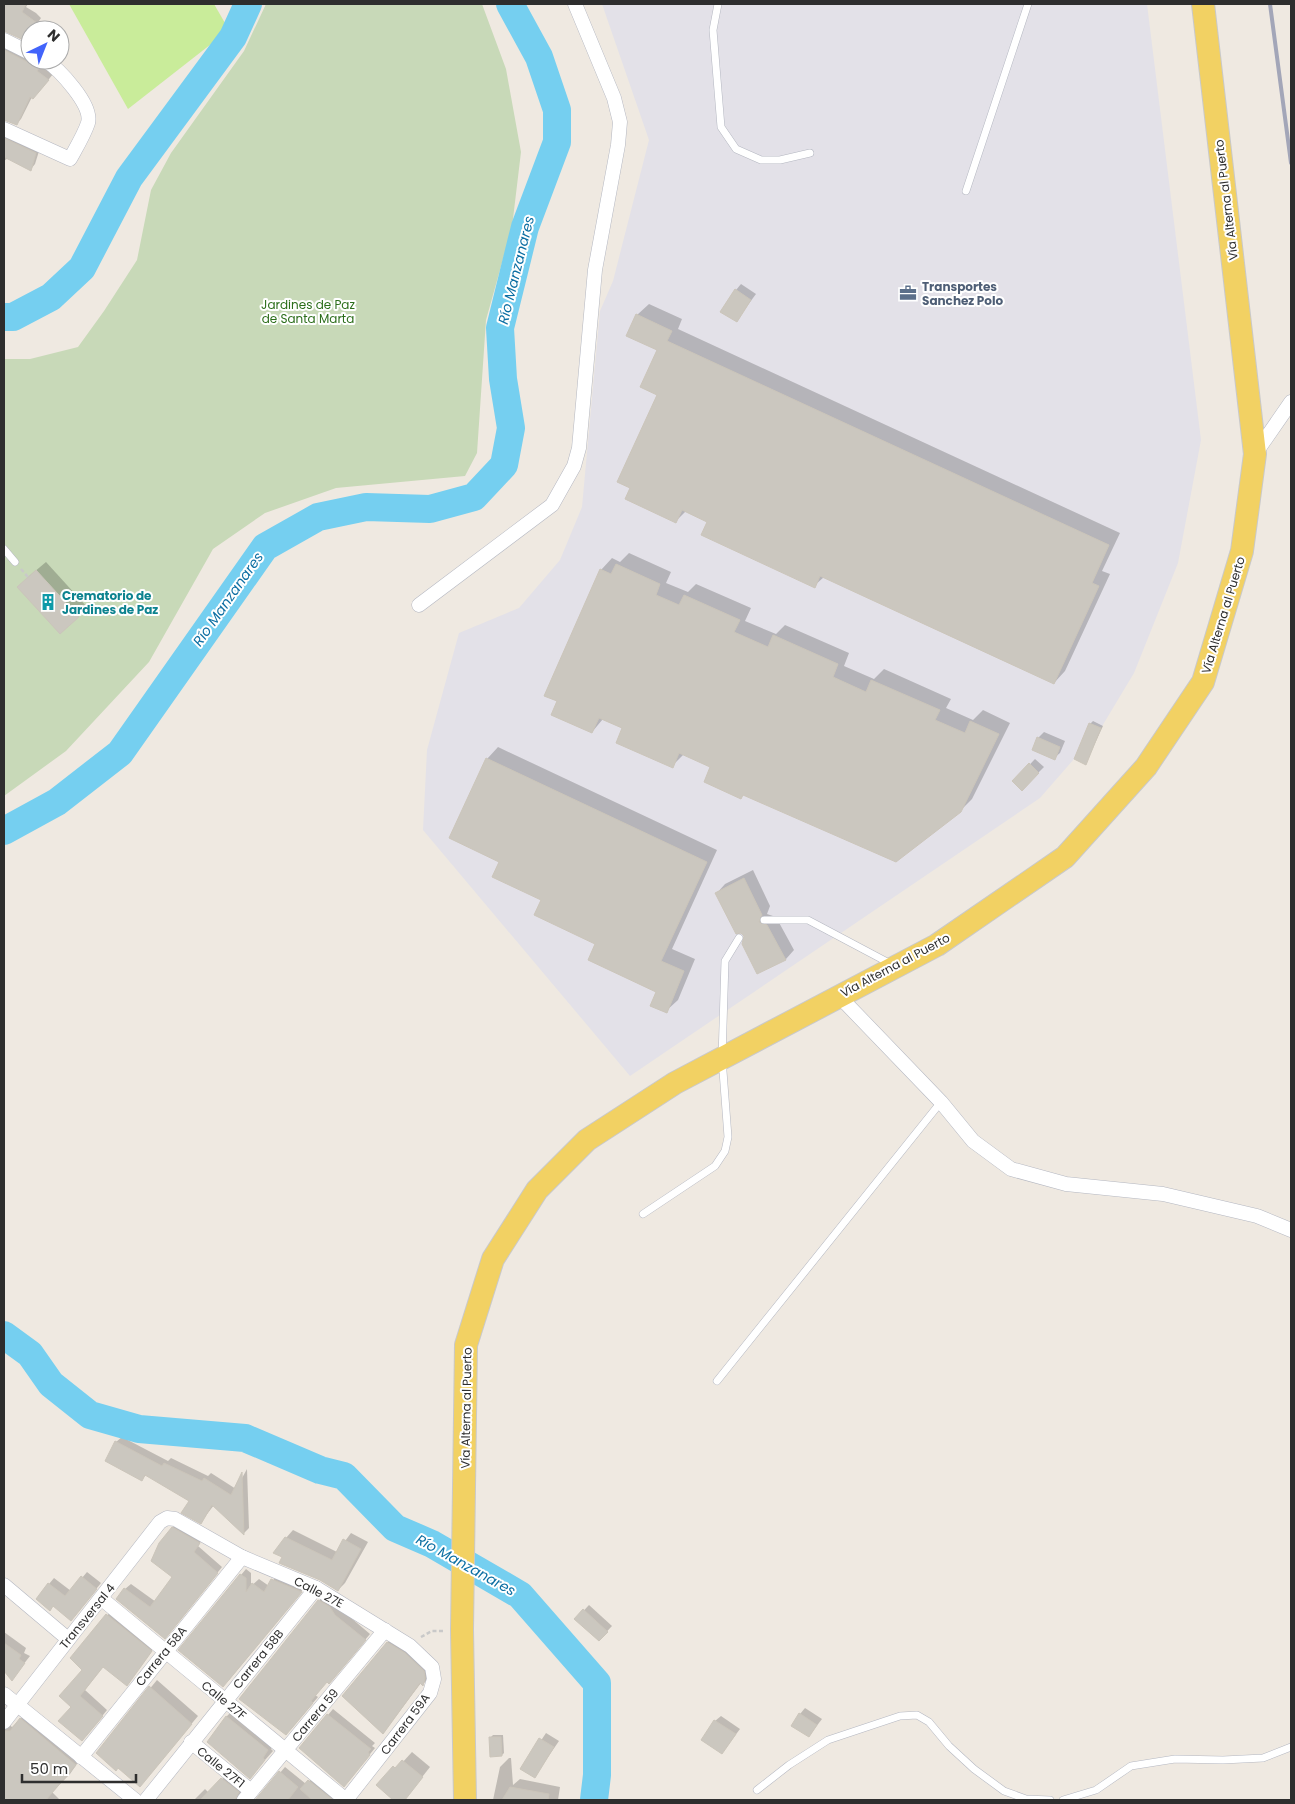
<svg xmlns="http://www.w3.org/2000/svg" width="1295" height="1804" viewBox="0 0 1295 1804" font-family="Poppins,sans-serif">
  <rect width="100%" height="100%" fill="#efe9e1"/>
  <!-- industrial -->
  <path fill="#e3e1e8" d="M602,4H1147L1201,440L1178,563L1134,673L1101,728L1089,723L1074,759L1040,798L630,1076L423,830L427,750L459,633L519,608L560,560L582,507L600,311L613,281L649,140Z"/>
  <!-- cemetery -->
  <path fill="#c8d9b8" d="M266,4H482L506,69L521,152L512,227L486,320L477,453L465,476L336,488L265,513L213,549L149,662L66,751L4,796V359H30L78,347L104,311L137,260L151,190L171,153L244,51Z"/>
  <!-- pitch -->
  <path fill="#c9ec9a" d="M69,4H214L229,30L128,109Z"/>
  <!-- shadow -->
  <g fill="#0003">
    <path d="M4,4H28L26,7L36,13L41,18L39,21L49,28L48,30H30V43L4,30Z"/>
    <path d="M4,42L30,56V60L43,62L41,66L53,74L38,93L32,97L21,119L16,124L4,119Z"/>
    <path d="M4,131L40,148L35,164L31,169L8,158L4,161Z"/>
    <path d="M741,284L756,294L736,321V290Z"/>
    <path d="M649,304L682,319L678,329L1120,533L1102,571L1110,574L1065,671L1054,683L824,577L814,586L708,521L686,511L676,521L631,487L658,394L659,350L637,315Z"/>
    <path d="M629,553L671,572L666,583L688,592L696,584L751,608L745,621L776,634L785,625L849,653L844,666L874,679L884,669L951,699L946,708L973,720L983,710L1010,723L972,799L960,811L744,794L741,797L712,767L684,754L672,766L623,728L603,719L592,732L558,700L601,570L612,558L620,562Z"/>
    <path d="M46,562L87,607L60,632L27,578Z"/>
    <path d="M1093,721L1103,726L1086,763L1090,724Z"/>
    <path d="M1044,732L1065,741L1060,753L1054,758L1038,738Z"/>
    <path d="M498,747L717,850L672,949L695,959L678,1000L666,1011L658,991L542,899L501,861L487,759Z"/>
    <path d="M1035,759L1044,767L1022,789L1014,781Z"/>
    <path d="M753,870L770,906L767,914L776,917L794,950L786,959L758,973L745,936L717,893L725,884Z"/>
    <path d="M122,1437L168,1461L171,1458L208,1476L211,1473L236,1489L247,1469L249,1528L244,1533L214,1505L201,1522L191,1500L147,1474L141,1480L116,1442Z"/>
    <path d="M178,1523L204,1537L198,1546L222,1567L170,1632L125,1589L131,1584L156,1602L174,1577L172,1528Z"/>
    <path d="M293,1530L337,1552L351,1533L368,1542L345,1583L338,1590L286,1538Z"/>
    <path d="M246,1569L251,1573V1586L259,1579L269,1586L278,1574L306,1586L229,1680L241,1575Z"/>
    <path d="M87,1572L101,1583L76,1614L49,1584L54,1578L71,1591Z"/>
    <path d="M324,1595L370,1634L334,1677L327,1681L315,1695L318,1697L292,1728L240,1698Z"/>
    <path d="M589,1605L612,1626L599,1640L576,1619Z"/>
    <path d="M112,1610L156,1645L127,1685L104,1665L85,1690L107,1710L87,1735L73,1707L84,1670L71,1658Z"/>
    <path d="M4,1632L26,1648L24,1653L30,1656L12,1679L4,1668Z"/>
    <path d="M393,1637L429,1666L428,1679L423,1684L421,1683L383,1733L387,1643Z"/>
    <path d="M157,1680L198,1716L140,1786L119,1767L97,1753Z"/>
    <path d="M235,1708L276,1741L271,1749L273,1751L250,1777L226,1717Z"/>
    <path d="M805,1708L822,1719L809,1736L800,1714Z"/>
    <path d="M333,1709L375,1743L372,1746L375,1748L349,1780L328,1715Z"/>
    <path d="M27,1713L81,1758L70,1774L52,1792L60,1800H10L18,1792L4,1781V1721L12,1727Z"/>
    <path d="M721,1716L740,1729L722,1753L715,1721Z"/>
    <path d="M546,1733L559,1741L535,1776L522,1769Z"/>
    <path d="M493,1735H503L504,1753L502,1755L490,1738Z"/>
    <path d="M412,1752L430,1767L404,1800H395L380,1787Z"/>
    <path d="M509,1758H511L513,1785L520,1779L560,1787L558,1800H493L500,1767Z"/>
    <path d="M285,1767L306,1784L315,1776L337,1794L331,1800H257Z"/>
    <path d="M227,1774L244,1787V1800H194L205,1789L209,1793Z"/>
  </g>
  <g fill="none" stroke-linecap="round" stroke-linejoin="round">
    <!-- river -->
    <g stroke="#75cff0" stroke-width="28">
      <path d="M4,317H13L51,297L82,268L129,178L233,37L248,4"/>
      <path d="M4,831L57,802L120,753L265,547L318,517L366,507L430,509L474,497L504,465L511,428L503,379L500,328L525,227L557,142V110L539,57L510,4"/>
      <path d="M4,1335L30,1354L51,1384L90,1415L139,1429L245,1438L320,1470L344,1476L395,1528L432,1544L520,1595L597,1683V1775L594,1800"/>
    </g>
  </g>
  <!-- building -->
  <g fill="#cbc7bf" stroke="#cbc5ba">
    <path d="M4,4H26L22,12L37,23L33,30H30L26,41L4,31Z"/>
    <path d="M4,50L39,68L37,71L49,80L33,99L30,97L17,125L4,120Z"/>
    <path d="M4,138L36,153L31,171L4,157Z"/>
    <path d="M735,289L751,300L737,322L720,312Z"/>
    <path d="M636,314L672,331L667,341L1109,545L1092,583L1099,586L1054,684L820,576L815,588L701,535L707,522L682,510L676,523L625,499L630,488L617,482L657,395L640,387L657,350L626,336Z"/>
    <path d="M616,564L660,584L656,595L679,605L684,595L740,620L734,632L768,647L773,635L838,664L833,677L866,692L871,680L940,710L935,720L965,733L970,721L999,734L961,812L896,862L743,795L741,799L704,782L710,767L679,753L673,768L616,743L622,728L599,718L592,733L551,715L557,701L544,696L600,569L611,574Z"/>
    <path d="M36,570L79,617L60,634L17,587Z"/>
    <path d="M1089,723L1101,728L1086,765L1074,759Z"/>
    <path d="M1037,737L1060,747L1055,760L1032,750Z"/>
    <path d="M486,758L707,862L661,961L684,971L667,1013L650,1006L656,992L588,960L595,944L534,915L541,900L492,877L499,862L449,838Z"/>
    <path d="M1029,763L1039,773L1022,791L1012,781Z"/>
    <path d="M744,878L762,915L759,922L767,925L786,960L757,974L742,944L744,936L741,933L736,934L715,893Z"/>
    <path d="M115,1441L162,1466L164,1463L202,1481L204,1478L231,1495L242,1472L244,1535L212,1505L201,1524L181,1513L189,1501L145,1475L142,1481L105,1461Z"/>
    <path d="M172,1527L200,1543L194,1552L218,1573L165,1639L116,1599L124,1588L150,1607L172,1577L151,1561L159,1543Z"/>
    <path d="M285,1537L332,1560L343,1539L361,1549L338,1591L320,1580L279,1563L282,1557L273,1553Z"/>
    <path d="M240,1574L246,1578V1592L252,1583L264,1592L271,1579L302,1592L223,1687L178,1650Z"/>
    <path d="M81,1576L97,1589L71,1621L53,1606L50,1611L36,1599L48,1583L65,1596Z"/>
    <path d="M318,1600L330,1607L335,1615L366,1640L329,1684L327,1682L311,1701L313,1703L286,1735L239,1699Z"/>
    <path d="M583,1609L608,1632L599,1641L574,1619Z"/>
    <path d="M106,1614L152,1651L127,1686L103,1667L80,1696L103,1716L82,1741L58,1721L71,1707L59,1696L82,1670L70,1658Z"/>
    <path d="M387,1642L405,1653L424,1671L425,1678L423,1686L420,1683L383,1734L342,1696Z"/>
    <path d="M4,1643L21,1655L19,1659L25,1663L12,1681L4,1671Z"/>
    <path d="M149,1686L192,1724L140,1787L118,1768L116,1771L96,1753Z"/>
    <path d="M799,1713L817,1725L809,1737L791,1726Z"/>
    <path d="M327,1714L371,1749L368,1752L370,1755L344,1787L299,1748Z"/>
    <path d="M226,1716L268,1750L263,1758L265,1760L250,1779L207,1742Z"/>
    <path d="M20,1718L76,1765L46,1800H4V1731H10Z"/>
    <path d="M714,1720L736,1734L722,1754L701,1740Z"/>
    <path d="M489,1737H501L502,1756L490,1757Z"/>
    <path d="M539,1738L554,1747L535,1778L520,1769Z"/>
    <path d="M402,1760L423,1777L405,1800H393L376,1785L393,1766L395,1768Z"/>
    <path d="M279,1771L298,1787L288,1800H255Z"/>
    <path d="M221,1778L239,1792L235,1800H200Z"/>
    <path d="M308,1780L333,1800H312L300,1789Z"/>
    <path d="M510,1787L549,1794L548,1800H502Z"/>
  </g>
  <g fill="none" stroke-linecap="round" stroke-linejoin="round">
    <!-- lane casing -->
    <g stroke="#b4b7c1" stroke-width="8">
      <g id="lane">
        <path d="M718,4L713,30L721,127L736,149L761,160H780L810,153"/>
        <path d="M966,191L1028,4"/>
        <path d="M4,549L15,562"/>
        <path d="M764,920H808L891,964"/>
        <path d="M643,1214L715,1166L725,1151L728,1137L722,1058L725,961L739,938"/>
        <path d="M717,1381L941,1102"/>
        <path d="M757,1790L789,1765L828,1740L900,1716L917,1715L929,1722L949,1746L974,1769L1004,1791L1026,1799L1050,1800"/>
        <path d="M1063,1800L1096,1790L1131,1766L1175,1759L1223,1760L1263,1758L1291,1747"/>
      </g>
    </g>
    <!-- street casing -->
    <g stroke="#b4b7c1" stroke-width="15">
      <g id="street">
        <path d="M4,40L30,53"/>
        <path d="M4,129L70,159C76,148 84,135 88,123C93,105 59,69 45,60"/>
        <path d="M1255,454L1291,402"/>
        <path d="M419,605L552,505L574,466L579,448L595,270L618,145L620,122L614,98L575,4"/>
        <path d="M838,995L941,1102L973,1141L1011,1169L1066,1184L1163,1194L1257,1216L1291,1230"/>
        <path d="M4,1585L68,1639"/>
        <path d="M102,1599L346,1800"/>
        <path d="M4,1694L135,1800"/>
        <path d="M4,1722L160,1522L167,1518L175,1519L242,1557L316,1588L410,1646L432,1667L434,1679L430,1693L346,1800"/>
        <path d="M191,1742L251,1791"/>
        <path d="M81,1757L242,1557"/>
        <path d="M146,1800L316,1588"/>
        <path d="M244,1800L385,1630"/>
      </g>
    </g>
    <!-- primary casing -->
    <g stroke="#c9c9c9" stroke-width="24">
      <path id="primary" d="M465,1800L462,1630L466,1345L493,1259L537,1190L587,1140L675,1083L937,945L1065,857L1146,767L1203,682L1242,551L1255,454L1203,4"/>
    </g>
    <!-- path -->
    <g stroke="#c9c9c9" stroke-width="2.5" stroke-dasharray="4 2.5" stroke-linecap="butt">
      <path d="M21,569L28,577"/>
      <path d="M421,1637L432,1631H444"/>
    </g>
    <!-- lane -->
    <use href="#lane" stroke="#fff" stroke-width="7"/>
    <!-- street -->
    <use href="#street" stroke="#fff" stroke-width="14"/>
    <!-- primary -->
    <use href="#primary" stroke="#f2d163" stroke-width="22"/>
    <!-- rail -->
    <path stroke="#a3a6b8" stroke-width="4" d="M1270,4L1291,163"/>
  </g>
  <!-- icons -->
  <defs>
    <g id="office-bare" transform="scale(1.35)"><path d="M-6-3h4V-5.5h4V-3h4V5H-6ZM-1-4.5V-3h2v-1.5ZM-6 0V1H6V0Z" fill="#5c6f8a" stroke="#fff" stroke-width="2.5" paint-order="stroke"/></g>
    <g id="building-bare" transform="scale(1.35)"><path d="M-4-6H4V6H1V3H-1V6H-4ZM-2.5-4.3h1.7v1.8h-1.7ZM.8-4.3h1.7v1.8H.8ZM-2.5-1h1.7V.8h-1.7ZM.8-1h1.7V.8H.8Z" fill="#0f9aa8" stroke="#fff" stroke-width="2.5" paint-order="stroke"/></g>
  </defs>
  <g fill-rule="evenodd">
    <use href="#office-bare" x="908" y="293"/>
    <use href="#building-bare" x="48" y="602"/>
  </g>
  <g text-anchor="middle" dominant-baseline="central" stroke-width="4" stroke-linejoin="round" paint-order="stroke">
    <!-- street labels -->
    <g font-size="12" fill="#2e2e2e" stroke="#fff">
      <text transform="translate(1226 200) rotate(-97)">Vía Alterna al Puerto</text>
      <text transform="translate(1223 615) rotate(-73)">Vía Alterna al Puerto</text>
      <text transform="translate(895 965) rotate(-28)">Vía Alterna al Puerto</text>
      <text transform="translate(466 1408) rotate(-89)">Vía Alterna al Puerto</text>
      <text transform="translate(319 1592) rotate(27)">Calle 27E</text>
      <text transform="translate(87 1616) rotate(-51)">Transversal 4</text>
      <text transform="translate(161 1656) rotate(-51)">Carrera 58A</text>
      <text transform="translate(258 1659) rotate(-51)">Carrera 58B</text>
      <text transform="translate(224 1700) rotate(39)">Calle 27F</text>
      <text transform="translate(315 1715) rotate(-50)">Carrera 59</text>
      <text transform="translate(405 1724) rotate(-53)">Carrera 59A</text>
      <text transform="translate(221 1767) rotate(39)">Calle 27F1</text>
    </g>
    <!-- service labels -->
    <g font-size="12" font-weight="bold" fill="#4e5e75" stroke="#fff" text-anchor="start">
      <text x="922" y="286">Transportes<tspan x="922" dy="14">Sanchez Polo</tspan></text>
    </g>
    <!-- park labels -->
    <g font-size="12" fill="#2c6e1b" stroke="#fff">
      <text x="308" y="304">Jardines de Paz<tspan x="308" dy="14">de Santa Marta</tspan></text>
    </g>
    <!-- culture labels -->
    <g font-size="12" font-weight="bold" fill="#0d838f" stroke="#fff" text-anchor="start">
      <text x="62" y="595">Crematorio de<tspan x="62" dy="14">Jardines de Paz</tspan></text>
    </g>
    <!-- water labels -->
    <g font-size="14" font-style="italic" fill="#0d6fa3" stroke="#fff">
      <text transform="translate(516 270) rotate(-76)">Río Manzanares</text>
      <text transform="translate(228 599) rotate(-55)">Río Manzanares</text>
      <text transform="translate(466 1565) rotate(29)">Río Manzanares</text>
    </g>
  </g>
  <!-- border -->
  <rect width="1295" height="1804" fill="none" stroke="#2e2e2e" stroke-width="10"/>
  <!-- north arrow -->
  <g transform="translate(45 45) rotate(43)"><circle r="24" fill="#ffffff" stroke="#ababab"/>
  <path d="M0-4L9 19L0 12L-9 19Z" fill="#4264fb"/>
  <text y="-8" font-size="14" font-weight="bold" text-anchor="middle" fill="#2e2e2e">N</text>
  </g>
  <!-- scale -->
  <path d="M22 1774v8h114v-8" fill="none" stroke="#2e2e2e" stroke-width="2.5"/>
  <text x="30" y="1774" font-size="15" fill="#2e2e2e" stroke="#ffffff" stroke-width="4" paint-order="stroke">50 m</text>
</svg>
